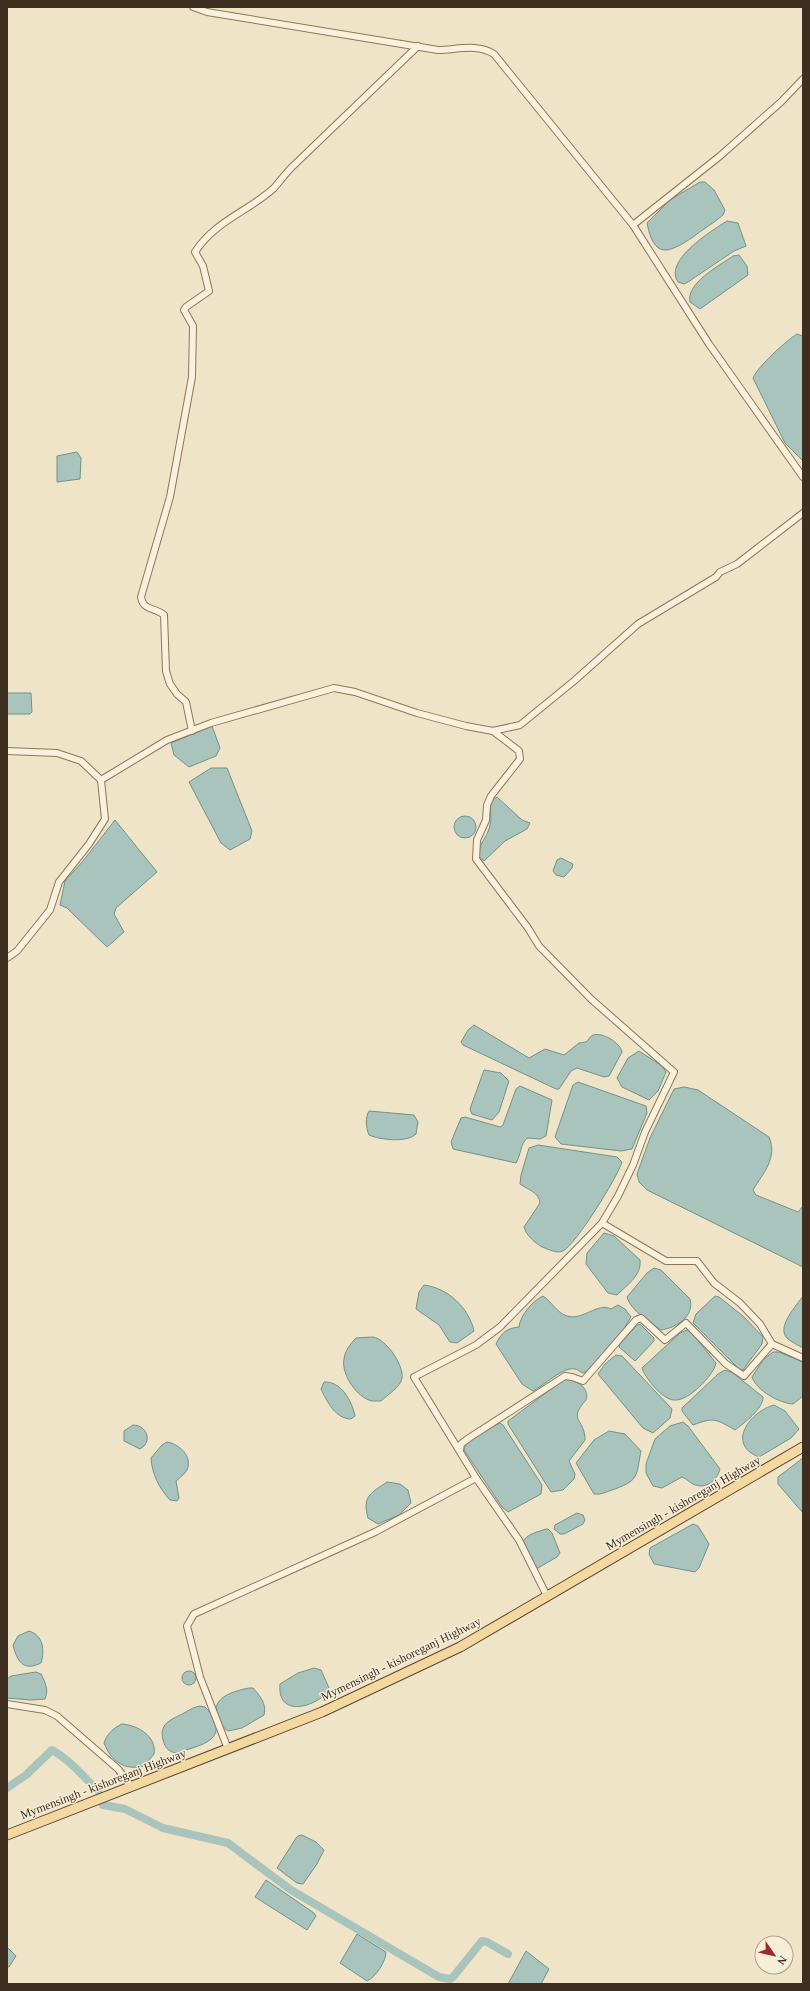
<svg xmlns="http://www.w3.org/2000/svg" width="810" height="1991" viewBox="0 0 810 1991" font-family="Georgia,serif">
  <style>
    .water { fill: #a9c4bc; stroke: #6f938a }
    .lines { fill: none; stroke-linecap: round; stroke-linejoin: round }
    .canal { stroke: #a9c4bc; stroke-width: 8 }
    .minor-casing { stroke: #8d765c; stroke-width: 8 }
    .primary-casing { stroke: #5b4430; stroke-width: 11 }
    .minor { stroke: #faf1dc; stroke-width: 6 }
    .primary { stroke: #f3d9a0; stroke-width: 9 }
    .labels { text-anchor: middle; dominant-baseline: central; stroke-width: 3; stroke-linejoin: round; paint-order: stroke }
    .street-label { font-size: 12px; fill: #3d2e20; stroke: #f7eed8 }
  </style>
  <rect width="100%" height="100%" fill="#f0e4c8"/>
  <!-- water -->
  <g class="water">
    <path d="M700 182H705L714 190 725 210 723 215C714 223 703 229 693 237 668 254 654 259 647 223L670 200Z"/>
    <path d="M727 221 738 223 746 246 734 251 688 282 684 284 678 282C663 261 711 231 727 221Z"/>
    <path d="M739 255 747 266 748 275 700 309 690 302C686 283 719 266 733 256Z"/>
    <path d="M797 334 803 336V461L785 443 753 378C758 366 786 341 797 334Z"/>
    <polygon points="77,452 81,458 80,479 57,482 57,456"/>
    <polygon points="7,693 31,693 32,712 30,714 7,714"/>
    <polygon points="212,726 220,748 216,756 189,767 174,755 171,743"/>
    <polygon points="211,768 227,768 252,831 250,839 230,850 221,843 189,782"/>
    <path d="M497 797 522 820 530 823 527 829 505 841 484 861 478 856C478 844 488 837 490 825 493 814 486 804 497 797Z"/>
    <circle cx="465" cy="827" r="11"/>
    <polygon points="115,820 157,872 116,908 114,914 124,932 107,947 67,908 60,905 65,881 83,861"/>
    <polygon points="561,858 573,864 572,868 564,877 556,875 553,871 557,860"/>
    <path d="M474 1025 529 1058 545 1049 564 1055 579 1043 586 1042C589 1040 589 1037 593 1035 602 1032 620 1042 622 1052L609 1076 604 1077 577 1068 571 1071 559 1089H556L463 1045 461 1042 468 1030Z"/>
    <polygon points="639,1051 662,1066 666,1072 658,1091 649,1100 622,1087 617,1078 628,1058"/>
    <polygon points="484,1070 501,1073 509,1081 499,1112 492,1120 472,1114 470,1109"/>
    <polygon points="578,1082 646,1106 647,1113 632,1149 621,1151 561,1144 555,1137 573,1085"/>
    <path d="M520 1086 552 1100 546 1136 540 1139 527 1138C520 1145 521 1155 516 1163L453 1149 451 1142 461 1118 465 1117 500 1127 503 1125 516 1089Z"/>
    <path d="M684 1087 698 1090 769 1137C778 1158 763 1173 753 1190L756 1195 798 1212 803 1206V1267L647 1190 639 1182 637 1174 650 1138 674 1089Z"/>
    <path d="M369 1111 414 1115 418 1122 416 1134C406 1143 381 1140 369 1135 366 1128 365 1118 369 1111Z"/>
    <path d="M538 1145 617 1157 622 1162C617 1178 576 1244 563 1251 557 1254 548 1249 542 1247 535 1243 526 1235 524 1227L540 1203C539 1192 528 1190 520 1184L521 1175 529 1148Z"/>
    <path d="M604 1233 614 1236 640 1260C642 1275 627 1285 617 1295L608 1293 586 1264 587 1253Z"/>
    <path d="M654 1268 661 1270 690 1299C695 1317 675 1328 661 1330 649 1321 631 1311 627 1297L647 1273Z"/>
    <path d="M424 1285C448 1288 469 1308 474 1331L457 1343 450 1342 439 1325 416 1309 419 1292Z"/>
    <path d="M543 1296C552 1302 557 1313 567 1316 583 1321 597 1302 611 1309L618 1305 625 1309 631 1317 622 1332 587 1371 583 1373C580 1372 577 1369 575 1369 564 1366 543 1386 533 1391L522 1384 496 1344C501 1333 507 1328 519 1327 520 1316 532 1301 543 1296Z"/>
    <polygon points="715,1296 719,1297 743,1316 763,1337 762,1344 743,1370 739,1369 693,1323 696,1314"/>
    <path d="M803 1296V1348C798 1345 791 1342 787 1338 776 1327 797 1305 803 1296Z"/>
    <polygon points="640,1324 654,1338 654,1341 635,1361 619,1347 620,1344 636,1326"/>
    <path d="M687 1330 692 1333 716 1363C714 1375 688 1402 674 1400 663 1400 645 1378 642 1368L680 1333Z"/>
    <path d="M373 1337C386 1339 404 1365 402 1378 401 1387 387 1395 381 1401 378 1401 375 1401 372 1401 357 1398 341 1374 344 1359 345 1351 350 1344 356 1338Z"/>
    <path d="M773 1352H779L803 1362V1396L793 1404C779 1403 757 1391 752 1377L763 1360Z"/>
    <polygon points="616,1355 622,1356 672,1409 670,1418 653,1433 643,1428 598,1374 605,1364"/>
    <path d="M725 1370 733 1373 763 1397C764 1408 743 1424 735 1430 716 1419 714 1417 693 1425L682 1411V1408L718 1374Z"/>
    <path d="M566 1378C576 1381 590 1387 586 1400 567 1421 585 1418 585 1440L569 1461 575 1474 574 1479 563 1490 551 1492 508 1424V1421Z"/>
    <path d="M324 1382C341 1381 352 1401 355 1416L351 1419C336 1419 327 1402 321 1389Z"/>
    <path d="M774 1405 785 1411 799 1429 791 1438 759 1457C725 1444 751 1411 774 1405Z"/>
    <path d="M683 1422 688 1426 720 1469C717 1481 705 1490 693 1484 689 1482 687 1479 682 1477L662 1488 653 1486 646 1473V1464L655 1439 670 1426Z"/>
    <path d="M500 1423 503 1425 542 1485 541 1494 508 1512 502 1507 464 1450C466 1436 488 1429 500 1423Z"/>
    <path d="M133 1425C147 1425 153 1442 140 1449L124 1441V1431Z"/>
    <path d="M609 1431 625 1434 641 1451C636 1475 640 1480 615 1489 608 1491 602 1495 594 1494L576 1463 594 1440Z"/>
    <path d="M167 1442C179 1444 193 1456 187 1470 185 1474 180 1477 176 1481L179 1498 177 1501 170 1500C159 1488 152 1474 151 1458L162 1445Z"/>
    <polygon points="803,1458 803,1513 778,1484 778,1477"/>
    <path d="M387 1482 400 1484 408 1490 411 1503 399 1515 378 1524 368 1518C362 1496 371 1493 387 1482Z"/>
    <polygon points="577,1513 583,1515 585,1520 583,1524 564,1534 560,1534 554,1529 555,1525"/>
    <polygon points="693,1524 698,1526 709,1544 699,1568 695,1572 654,1564 649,1554 650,1548"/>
    <path d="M546 1529H548L552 1533 560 1553 557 1557 538 1568 533 1566 523 1542C526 1534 538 1532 546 1529Z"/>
    <path d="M29 1631C43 1635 45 1650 41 1663 23 1672 17 1661 13 1645L18 1636Z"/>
    <path d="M314 1668 321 1670 330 1690C316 1707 277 1719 280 1684L298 1673Z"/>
    <circle cx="189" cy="1678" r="7"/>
    <path d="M36 1672 41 1674C45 1682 49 1690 45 1699L30 1700 7 1698V1679L11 1676Z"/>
    <path d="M249 1688H253C260 1696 267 1704 264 1715L242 1728 228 1731C223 1728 219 1722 217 1716 211 1697 234 1691 249 1688Z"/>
    <path d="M200 1706 205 1707C210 1711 213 1717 215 1723 223 1743 190 1748 176 1753 170 1752 166 1749 164 1743 157 1723 171 1720 186 1712 191 1709 194 1707 200 1706Z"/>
    <path d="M122 1724C137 1725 157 1736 154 1754L144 1766C124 1771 111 1761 104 1743 107 1734 113 1728 122 1724Z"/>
    <polygon points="302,1835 316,1842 324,1850 317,1864 303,1884 297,1883 277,1868 296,1838 298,1836"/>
    <polygon points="266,1880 314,1913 316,1916 307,1930 255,1897"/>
    <path d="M357 1934 386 1952C386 1961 376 1977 367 1981L340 1963Z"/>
    <polygon points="7,1947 16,1956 9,1967 7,1967"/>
    <polygon points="526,1951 549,1969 541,1984 508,1984"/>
  </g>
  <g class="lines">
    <!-- canal -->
    <g class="canal">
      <path d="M7 1788 26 1775 52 1750C70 1760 84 1777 98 1791"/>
      <polyline points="103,1805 125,1809 163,1828 228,1843 291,1890 439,1977 450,1979 453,1977 482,1941 487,1942 508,1954"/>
    </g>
    <!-- minor casing -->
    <g class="minor-casing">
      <g id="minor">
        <path d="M193 7 207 12 438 50C456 50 477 43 494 54L633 225 709 344 803 477"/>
        <polyline points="633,225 720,156 781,102 803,79"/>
        <path d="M192 731 186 702 177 694 170 684 166 671 164 615C155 607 143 611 141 597L170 497 192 377 193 326 184 310 186 307 209 291 203 266 195 252C215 221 249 211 274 188 280 181 286 173 292 167L418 46"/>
        <polyline points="493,731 519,751 520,759 491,796 487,805 486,820 477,840 476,859 528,928 539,946 591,999 674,1072 645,1132 633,1165 618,1196 602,1223"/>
        <polyline points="7,751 57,753 81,761 101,780"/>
        <polyline points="7,958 17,951 50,910 59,882 89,844 105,819 101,780 167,740 211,723 334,688 355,692 417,713 466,726 493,731 520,725 574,681 638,624 716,577 720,572 737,564 803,513"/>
        <polyline points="460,1450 461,1444 469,1438 565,1376 572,1377 583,1381 636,1320 641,1318 665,1340 686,1323 726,1364 744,1376 772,1344 803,1358"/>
        <polyline points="476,1478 414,1377 476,1345 500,1327 602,1223 666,1261 697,1261 714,1283 740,1303 760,1324 772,1344"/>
        <polyline points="7,1704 45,1710 57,1716 118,1769 131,1786"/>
        <polyline points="228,1749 200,1677 187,1626 194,1614 375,1532 476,1478 519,1540 547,1596"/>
      </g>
    </g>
    <!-- primary casing -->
    <g class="primary-casing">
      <polyline id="primary" points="7,1835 322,1712 460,1647 803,1447"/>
    </g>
    <!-- minor -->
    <use href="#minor" class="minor"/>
    <!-- primary -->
    <use href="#primary" class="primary"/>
  </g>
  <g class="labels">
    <!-- street labels -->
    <g class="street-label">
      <text transform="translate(683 1503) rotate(-30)">Mymensingh - kishoreganj Highway</text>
      <text transform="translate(401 1659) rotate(-26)">Mymensingh - kishoreganj Highway</text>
      <text transform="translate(103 1784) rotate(-21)">Mymensingh - kishoreganj Highway</text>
    </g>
  </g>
  <!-- border -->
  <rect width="810" height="1991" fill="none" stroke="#3d2e20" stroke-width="16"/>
  <!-- north arrow -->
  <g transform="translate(774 1955) rotate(124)"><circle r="19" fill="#f7eed8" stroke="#ada18e"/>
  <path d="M0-3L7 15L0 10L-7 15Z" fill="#9e2a2b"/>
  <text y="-6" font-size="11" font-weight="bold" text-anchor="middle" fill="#3d2e20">N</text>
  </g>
</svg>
